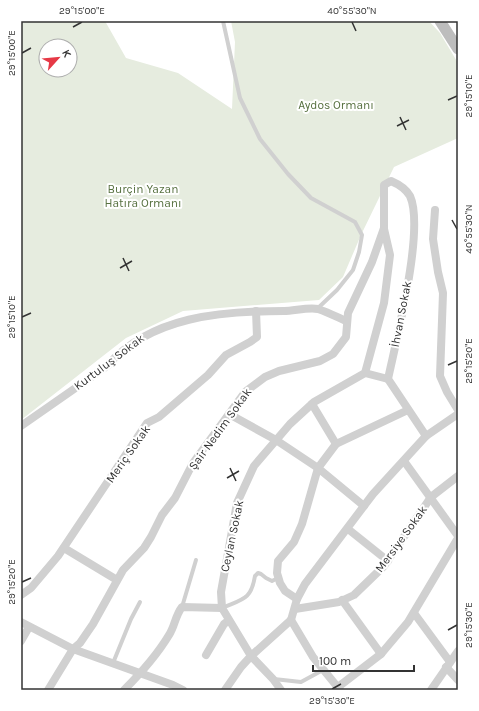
<svg xmlns="http://www.w3.org/2000/svg" width="479" height="711" viewBox="0 0 479 711" font-family="Karla,sans-serif">
  <style>
    .green { fill: #e6ecdf; fill-rule: evenodd }
    .lines { fill: none; stroke-linecap: round; stroke-linejoin: round }
    .lane { stroke: #d0d0d0; stroke-width: 4 }
    .street { stroke: #d0d0d0; stroke-width: 8 }
    .secondary { stroke: #bdbdbd; stroke-width: 11 }
    .ticks { fill: none; stroke: #333; stroke-width: 1.5 }
    .labels { text-anchor: middle; dominant-baseline: central; stroke-width: 4; stroke-linejoin: round; paint-order: stroke }
    .park-label { font-size: 12px; fill: #56703f; stroke: #fff }
    .street-label { font-size: 12px; fill: #333; stroke: #fff }
    .neatline { fill: none; stroke: #333; stroke-width: 1.5 }
    .ticks-label { font-size: 10px; text-anchor: middle; fill: #333 }
  </style>
  <rect width="100%" height="100%" fill="#fff"/>
  <!-- green -->
  <path class="green" d="M36 21H105L126 58 178 73 232 109 235 42 231 21H429L440 33 458 63V138L394 167 361 235 343 277 319 300 183 311 126 338 21 420V23ZM46 46H70V70H46Z"/>
  <g class="lines">
    <!-- lane -->
    <g class="lane">
      <polyline points="223,21 240,98 260,139 288,174 311,198 355,222 362,235 359,252 353,270 337,290 318,308"/>
      <polyline points="182,607 196,560"/>
      <path d="M222 608C243 599 251 600 255 576L258 573 261 574 266 578 272 581 278 578"/>
      <polyline points="113,663 131,619 140,602"/>
      <polyline points="274,679 301,682 323,670"/>
    </g>
    <!-- street -->
    <g class="street">
      <polyline points="435,210 433,239 438,272 443,293 440,376 447,392 458,410"/>
      <polyline points="365,373 388,379"/>
      <polyline points="312,404 336,444"/>
      <polyline points="229,414 276,440 318,468 364,506"/>
      <path d="M21 426 107 366C151 316 222 311 284 311 294 311 308 307 318 309 327 312 337 317 346 321"/>
      <polyline points="404,461 458,536"/>
      <polyline points="348,529 388,561"/>
      <polyline points="64,548 117,580"/>
      <polyline points="21,595 31,588 58,556 147,423 159,417 208,375 226,355 250,342 257,337 256,311"/>
      <polyline points="297,599 285,591 280,583 277,573 278,561 294,542 302,524 318,468 336,444 408,410"/>
      <polyline points="342,600 381,654"/>
      <polyline points="295,609 339,602 354,595 384,566 431,497 458,476"/>
      <polyline points="414,613 450,662"/>
      <polyline points="291,620 313,657 340,690"/>
      <polyline points="21,622 73,649 173,685 183,690"/>
      <polyline points="21,641 29,627"/>
      <polyline points="206,655 224,624 228,621"/>
      <polyline points="446,667 458,680"/>
      <polyline points="338,687 381,654 408,622 458,538"/>
      <path d="M48 690 73 649 80 643 93 624 123 570 144 548 151 537 162 515 175 498 193 463 245 392 265 377 279 371 320 361 333 354 346 337 348 313 372 262 384 228V185L391 181C398 184 406 189 410 196 425 229 396 341 388 379L426 436"/>
      <path d="M124 690C141 673 157 655 169 635 175 626 175 616 182 607L222 608"/>
      <polyline points="225,690 241,667 251,656 291,620 297,599 305,584 373,494 426,436 458,414"/>
      <polyline points="281,690 273,679 251,656 222,608 221,592 237,503 254,466 290,424 314,402 365,373 384,303 390,255 384,229"/>
      <polyline points="431,690 458,651"/>
    </g>
    <!-- secondary -->
    <polyline class="secondary" points="440,21 458,49"/>
  </g>
  <!-- ticks -->
  <path class="ticks" d="M352 22 356 31M73 27 82 22M22 53 31 48M448 100 457 96M400 117 406 130M397 126 409 120M452 220 457 229M123 258 129 271M120 268 132 261M22 317 31 313M448 365 457 361M230 468 236 481M227 478 239 471M22 582 31 578M448 630 457 625M332 689 341 684"/>
  <g class="labels">
    <!-- park labels -->
    <g class="park-label">
      <text x="336" y="105">Aydos Ormanı</text>
      <text x="143" y="189">Burçin Yazan<tspan x="143" dy="14">Hatıra Ormanı</tspan></text>
    </g>
    <!-- street labels -->
    <g class="street-label">
      <text transform="translate(401 314) rotate(-79)">İhvan Sokak</text>
      <text transform="translate(109 362) rotate(-37)">Kurtuluş Sokak</text>
      <text transform="translate(220 429) rotate(-54)">Şair Nedim Sokak</text>
      <text transform="translate(128 454) rotate(-55)">Meriç Sokak</text>
      <text transform="translate(232 536) rotate(-78)">Ceylan Sokak</text>
      <text transform="translate(401 539) rotate(-54)">Mersiye Sokak</text>
    </g>
  </g>
  <!-- border -->
  <rect width="479" height="711" fill="none" stroke="#ffffff" stroke-width="44"/>
  <!-- north arrow -->
  <g transform="translate(58 58) rotate(63)"><circle r="19" fill="#ffffff" stroke="#adadad"/>
  <path d="M0-3L7 15L0 10L-7 15Z" fill="#e63946"/>
  <text y="-6" font-size="11" font-weight="bold" text-anchor="middle" fill="#333333">K</text>
  </g>
  <!-- scale -->
  <path d="M313 665v6h101v-6" fill="none" stroke="#333333" stroke-width="2"/>
  <text x="319" y="665" font-size="12" fill="#333333" stroke="#ffffff" stroke-width="3" paint-order="stroke">100 m</text>
  <rect x="22" y="22" width="435" height="667" class="neatline"/>
  <g class="ticks-label">
    <text x="82" y="14">29°15'00"E</text>
    <text x="352" y="14">40°55'30"N</text>
    <text transform="translate(11 53) rotate(-90)" y="4">29°15'00"E</text>
    <text transform="translate(468 96) rotate(-90)" y="4">29°15'10"E</text>
    <text transform="translate(468 229) rotate(-90)" y="4">40°55'30"N</text>
    <text transform="translate(11 317) rotate(-90)" y="4">29°15'10"E</text>
    <text transform="translate(468 361) rotate(-90)" y="4">29°15'20"E</text>
    <text transform="translate(11 582) rotate(-90)" y="4">29°15'20"E</text>
    <text transform="translate(468 625) rotate(-90)" y="4">29°15'30"E</text>
    <text x="332" y="704">29°15'30"E</text>
  </g>
</svg>
